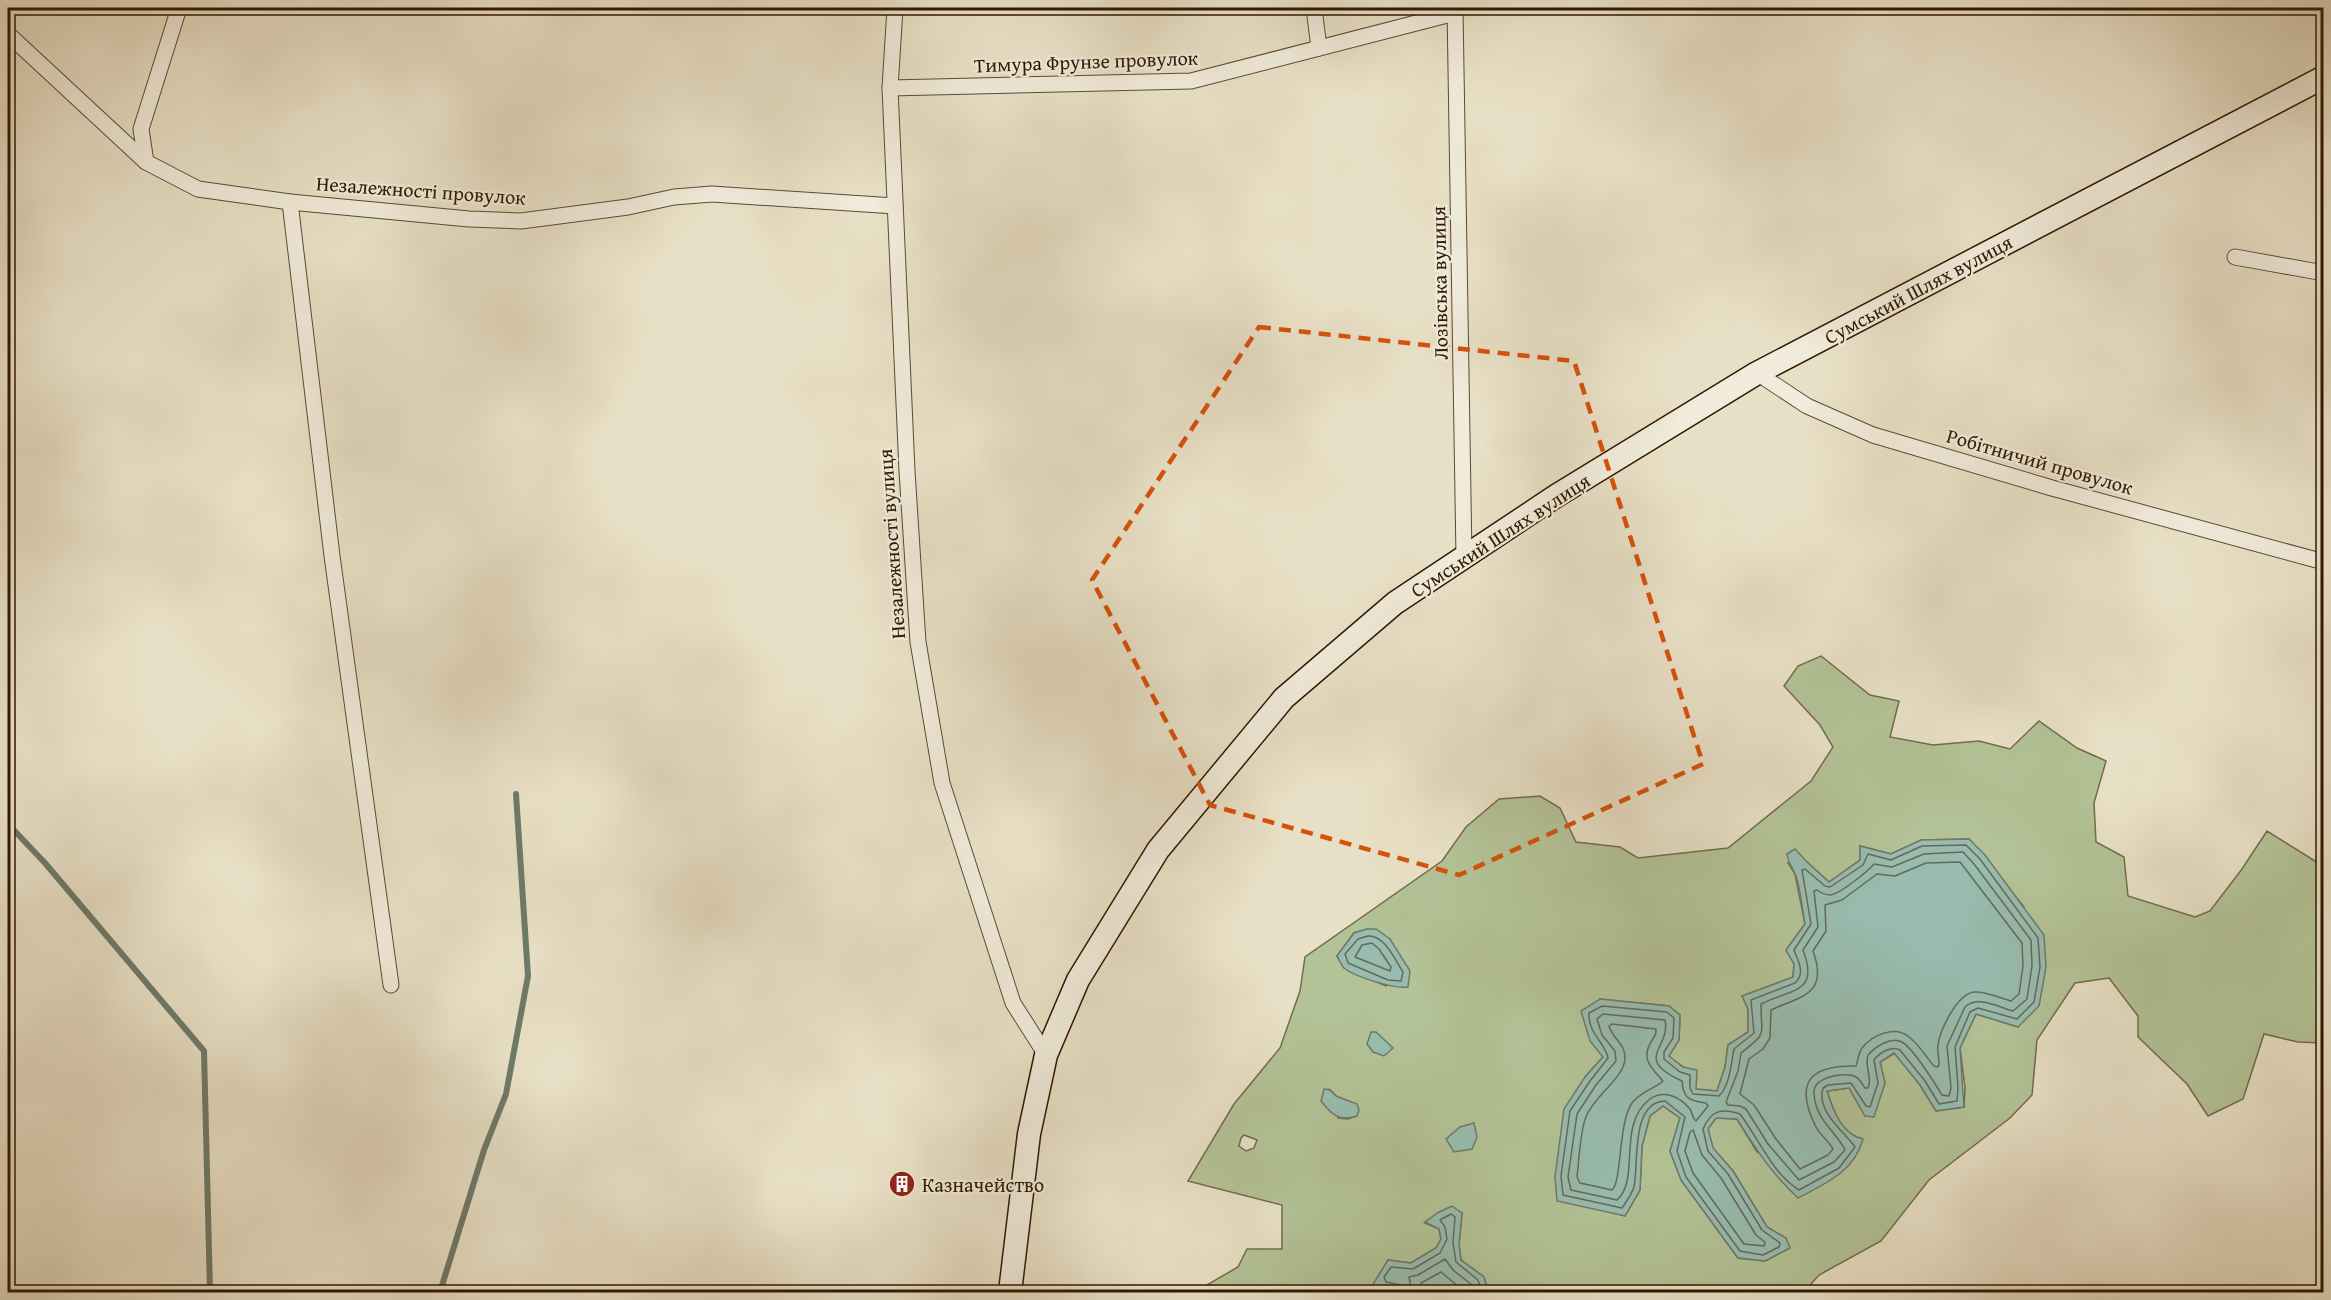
<svg xmlns="http://www.w3.org/2000/svg" width="2331" height="1300" viewBox="0 0 2331 1300" font-family="'Gentium Book Plus',serif">
  <style>
    .green { fill: #b3c397; stroke: #726c4c; stroke-width: 1.5; fill-rule: evenodd }
    .water { fill: #98bdb0; stroke: #6e7a6a; stroke-width: 1.5 }
    .lines { fill: none; stroke-linecap: round; stroke-linejoin: round }
    .shore { stroke: #646a59; stroke-width: 1.5 }
    .stream { stroke: #6e7a6a; stroke-width: 6 }
    .minor-casing { stroke: #5e4833; stroke-width: 17 }
    .secondary-casing { stroke: #301602; stroke-width: 25 }
    .minor { stroke: #f0ebda; stroke-width: 15 }
    .secondary { stroke: #f0ebda; stroke-width: 22 }
    .marked { fill: none; stroke: #d6520b; stroke-width: 4.5; stroke-dasharray: 12 8; stroke-linejoin: round }
    .labels { text-anchor: middle; dominant-baseline: central; stroke-width: 4.5; stroke-linejoin: round; paint-order: stroke }
    .street-label { font-size: 20px; fill: #301602; stroke: #f0ebda }
    .poi-label { font-size: 20px; fill: #301602; stroke: #f0ebda; text-anchor: start }
  </style>
  <rect width="100%" height="100%" fill="#e8e0c6"/>
  <filter id="stains"><feTurbulence type="fractalNoise" baseFrequency=".00333" numOctaves="4"/><feColorMatrix values="0 0 0 0 .2 0 0 0 0 .09 0 0 0 0 .02 0 0 0 .5 -.17"/></filter>
  <radialGradient id="worn" r=".72"><stop offset=".6" stop-color="#630" stop-opacity="0"/><stop offset="1" stop-color="#630" stop-opacity=".3"/></radialGradient>
  <!-- green -->
  <path class="green" d="M1821 656 1870 695 1899 701 1890 737 1933 745 1979 741 2010 749 2039 721 2077 748 2106 761 2094 803 2096 842 2124 857 2128 896 2195 917 2210 911 2242 869 2267 831 2323 866V1043L2298 1042 2264 1034 2243 1099 2208 1116 2187 1084 2138 1037V1016L2109 978 2075 983 2037 1040 2032 1095 2010 1118 1929 1180 1881 1241 1819 1275 1804 1292H1488L1484 1277 1461 1260 1459 1244 1462 1213 1425 1223 1439 1229 1441 1239 1436 1248 1411 1263 1388 1260 1373 1286 1407 1292H1198L1205 1286 1238 1267 1247 1249H1282V1205L1188 1181 1234 1104 1280 1048 1300 991 1305 957 1442 861 1466 827 1499 799 1540 796 1560 808 1576 842 1620 847 1638 858 1728 848 1811 781 1833 747 1820 725 1784 686 1798 666ZM1969 839 2024 907 2018 1027 1976 1014 1960 1048 1965 1088 1964 1107 1936 1111 1920 1085 1895 1053 1880 1062 1885 1083 1865 1116 1849 1088 1827 1091C1833 1110 1841 1135 1863 1139L1757 1152 1737 1119 1716 1118 1708 1129 1713 1148 1733 1171 1767 1227 1785 1238 1790 1248 1765 1261 1738 1258 1681 1180 1670 1151 1680 1118 1663 1106 1650 1116 1642 1146 1640 1190 1625 1216 1597 1209 1585 1077 1603 1057 1600 999 1669 1006 1680 1015 1679 1040 1668 1056 1683 1067 1695 1089 1717 1091 1725 1067 1728 1045 1748 1032V1009L1742 996 1793 978 1794 964 1786 950 1805 924 1795 874 1788 863 1807 862 1829 882 1860 860V846L1891 854 1921 840ZM1367 929 1390 939 1396 950 1386 986 1344 968 1337 956 1354 933ZM1330 1090 1357 1116 1348 1119 1338 1118ZM1244 1135 1257 1140 1254 1148 1246 1151 1239 1146 1241 1138Z"/>
  <!-- water -->
  <g class="water">
    <path d="M1969 839 1985 855 2044 935 2046 967 2039 1006 2018 1027 1976 1014 1960 1048 1964 1107 1936 1111 1920 1085 1894 1053 1880 1062 1885 1083 1874 1117 1865 1116 1849 1088 1827 1091C1833 1110 1842 1135 1863 1139 1854 1172 1826 1183 1798 1198 1772 1174 1755 1148 1737 1119L1716 1118 1708 1129 1713 1148 1733 1171 1767 1227 1786 1238 1790 1248 1765 1261 1738 1258 1681 1180 1670 1151 1680 1118 1663 1106 1650 1116 1642 1146 1640 1190 1625 1216 1557 1201 1555 1177 1564 1109 1585 1077 1603 1057 1590 1041 1581 1011 1600 999 1669 1006 1680 1015 1679 1040 1669 1056 1683 1067 1697 1070 1696 1089 1717 1091 1725 1067 1728 1045 1748 1032V1009L1742 996 1793 977 1794 964 1786 950 1805 924C1802 908 1801 891 1796 876 1793 868 1788 863 1787 854L1795 849 1807 862 1829 882 1860 860V846L1891 854 1921 840Z"/>
    <path d="M1367 929H1376L1390 939 1410 971 1408 987C1394 989 1355 977 1344 968 1341 965 1339 959 1337 956L1354 933Z"/>
    <polygon points="1371,1032 1376,1032 1393,1048 1384,1056 1373,1052 1367,1044"/>
    <path d="M1324 1089 1330 1090 1336 1096 1357 1104 1359 1110 1357 1116C1339 1122 1331 1114 1321 1101Z"/>
    <polygon points="1474,1123 1477,1137 1472,1149 1454,1152 1446,1139 1460,1127"/>
    <polygon points="1452,1206 1462,1213 1459,1244 1461,1260 1484,1277 1488,1292 1407,1292 1372,1286 1388,1260 1411,1263 1436,1248 1441,1239 1439,1229 1425,1222 1439,1212"/>
  </g>
  <g class="lines">
    <!-- shore -->
    <g class="shore">
      <path d="M1966 845 1980 859 2038 938 2040 967 2034 1002 2017 1019 1978 1008 1970 1012 1955 1047 1958 1088 1957 1101 1939 1104 1925 1081 1900 1050C1892 1045 1879 1053 1874 1060L1878 1083 1870 1107 1866 1106 1851 1083 1828 1085 1823 1088C1816 1112 1845 1132 1855 1147L1839 1168 1799 1190C1772 1173 1759 1139 1740 1114 1722 1108 1711 1110 1703 1129L1708 1151 1728 1174 1762 1230 1780 1243 1779 1247 1763 1255 1740 1251 1686 1177 1677 1151 1685 1117 1665 1101C1630 1102 1639 1165 1634 1187 1632 1194 1626 1202 1622 1208L1563 1195 1561 1176 1570 1111 1590 1081 1608 1058C1605 1042 1588 1034 1589 1013L1602 1006 1667 1012 1674 1018 1673 1038 1664 1052V1059L1680 1072 1690 1075V1088L1693 1094 1719 1096C1730 1085 1731 1064 1734 1049L1754 1033 1751 1000 1795 983C1806 973 1798 961 1794 950L1811 924 1802 870 1805 869 1825 886 1830 887 1863 865 1868 854 1891 860 1922 846Z"/>
      <path d="M1963 852 1974 864 2031 940 2032 966 2027 999 2013 1011C1998 1007 1978 995 1965 1007L1947 1046 1951 1088 1949 1096 1942 1095C1934 1082 1914 1049 1902 1042 1891 1036 1875 1047 1868 1055 1864 1067 1873 1078 1868 1088H1865C1862 1084 1860 1079 1856 1077 1845 1071 1813 1077 1814 1093 1815 1120 1836 1131 1845 1150L1834 1162 1799 1180 1768 1144 1746 1109 1740 1106 1728 1105 1726 1102 1738 1071 1741 1053C1768 1032 1761 1037 1761 1004 1790 989 1820 994 1803 950L1818 927 1814 891 1817 890C1821 893 1825 895 1831 895 1841 893 1867 872 1874 864L1892 867 1924 854Z"/>
      <path d="M1960 862 2022 943 2023 966 2019 994 2011 1001C2000 998 1986 991 1974 992 1957 994 1940 1030 1938 1045 1937 1051 1939 1058 1939 1064L1938 1067 1934 1066C1926 1057 1919 1044 1909 1037 1895 1025 1872 1035 1862 1048 1858 1054 1858 1061 1856 1066 1809 1065 1794 1083 1816 1127 1820 1135 1829 1141 1833 1149L1828 1155 1800 1169 1776 1139 1754 1105 1740 1094 1749 1059 1763 1049 1770 1038 1771 1010C1801 996 1829 995 1813 951L1826 931 1825 905 1842 900 1877 874 1895 876 1926 863Z"/>
      <path d="M1368 936C1385 935 1395 960 1403 972L1401 981 1388 980 1348 963 1345 954 1358 939Z"/>
      <polygon points="1372,943 1379,949 1391,967 1390,971 1355,957 1362,945"/>
      <path d="M1603 1014 1665 1020C1671 1049 1632 1058 1682 1081 1683 1098 1689 1101 1706 1103L1708 1106 1696 1121C1692 1118 1693 1114 1690 1109 1680 1097 1664 1089 1650 1099 1616 1125 1641 1179 1617 1200L1571 1190 1568 1177 1577 1114 1596 1085 1616 1061 1615 1051 1602 1035 1597 1019Z"/>
      <path d="M1612 1024 1656 1029C1657 1035 1654 1036 1651 1042 1640 1060 1653 1069 1663 1081 1654 1089 1640 1092 1632 1103 1618 1123 1622 1182 1612 1190L1580 1183 1577 1177C1579 1161 1580 1131 1586 1117 1593 1097 1624 1078 1625 1059 1626 1044 1612 1038 1609 1026Z"/>
      <polygon points="1693,1130 1702,1155 1721,1178 1756,1235 1765,1242 1764,1246 1744,1244 1693,1173 1685,1151 1690,1132"/>
      <polyline points="1404,1292 1401,1285 1386,1282 1384,1277 1391,1267 1413,1269 1440,1253 1447,1239 1445,1227 1440,1220 1451,1214 1455,1217 1453,1243 1456,1262 1478,1280 1482,1292"/>
      <polyline points="1412,1292 1409,1277 1418,1275 1445,1259 1453,1270 1472,1285 1474,1292"/>
      <polyline points="1421,1292 1421,1283 1441,1272 1465,1292"/>
    </g>
    <!-- stream -->
    <g class="stream">
      <polyline points="8,824 45,863 204,1051 210,1292"/>
      <polyline points="440,1292 484,1150 506,1094 528,976 516,794"/>
    </g>
    <!-- minor casing -->
    <g class="minor-casing">
      <g id="minor">
        <polyline points="179,8 141,129 146,162 198,189 290,202 469,219 521,221 628,207 674,197 712,194 895,206"/>
        <polyline points="895,8 890,88 907,471 918,642 942,783 1013,1003 1046,1055"/>
        <polyline points="1314,8 1319,48"/>
        <polyline points="1455,8 1464,557"/>
        <polyline points="8,34 146,162"/>
        <polyline points="890,88 1191,81 1455,13"/>
        <polyline points="290,202 332,556 391,985"/>
        <polyline points="2235,257 2324,273"/>
        <polyline points="1757,373 1807,406 1873,435 2052,488 2324,562"/>
      </g>
    </g>
    <!-- secondary casing -->
    <g class="secondary-casing">
      <polyline id="secondary" points="1010,1292 1029,1134 1046,1055 1078,980 1158,850 1284,698 1395,603 1556,496 1757,373 2324,77"/>
    </g>
    <!-- minor -->
    <use href="#minor" class="minor"/>
    <!-- secondary -->
    <use href="#secondary" class="secondary"/>
  </g>
  <!-- marked area -->
  <path class="marked" d="M1259 327 1574 361 1703 764 1459 875 1210 805 1092 580Z"/>
  <!-- icons -->
  <defs>
    <g id="building-disc" transform="scale(1.35)"><circle r="9.5" fill="#8f2418" stroke="#f0ebda"/><path d="M-4-6H4V6H1V3H-1V6H-4ZM-2.5-4.3h1.7v1.8h-1.7ZM.8-4.3h1.7v1.8H.8ZM-2.5-1h1.7V.8h-1.7ZM.8-1h1.7V.8H.8Z" fill="#fff"/></g>
  </defs>
  <g fill-rule="evenodd">
    <use href="#building-disc" x="902" y="1184"/>
  </g>
  <g class="labels">
    <!-- street labels -->
    <g class="street-label">
      <text transform="translate(1086 61) rotate(-2)">Тимура Фрунзе провулок</text>
      <text transform="translate(421 190) rotate(4)">Незалежності провулок</text>
      <text transform="translate(1439 283) rotate(-91)">Лозівська вулиця</text>
      <text transform="translate(1918 289) rotate(-28)">Сумський Шлях вулиця</text>
      <text transform="translate(2040 461) rotate(16)">Робітничий провулок</text>
      <text transform="translate(1500 535) rotate(-33)">Сумський Шлях вулиця</text>
      <text transform="translate(891 544) rotate(-94)">Незалежності вулиця</text>
    </g>
    <!-- poi labels -->
    <g class="poi-label">
      <text x="922" y="1184">Казначейство</text>
    </g>
  </g>
  <!-- margin -->
  <rect width="2331" height="1300" fill="none" stroke="#e8e0c6" stroke-width="30"/>
  <rect x="9" y="9" width="2313" height="1282" fill="none" stroke="#301602" stroke-width="3"/>
  <rect x="15" y="15" width="2301" height="1270" fill="none" stroke="#301602" stroke-width="1.5"/>
  <rect width="100%" height="100%" filter="url(#stains)"/>
  <rect width="100%" height="100%" fill="url(#worn)"/>
</svg>
